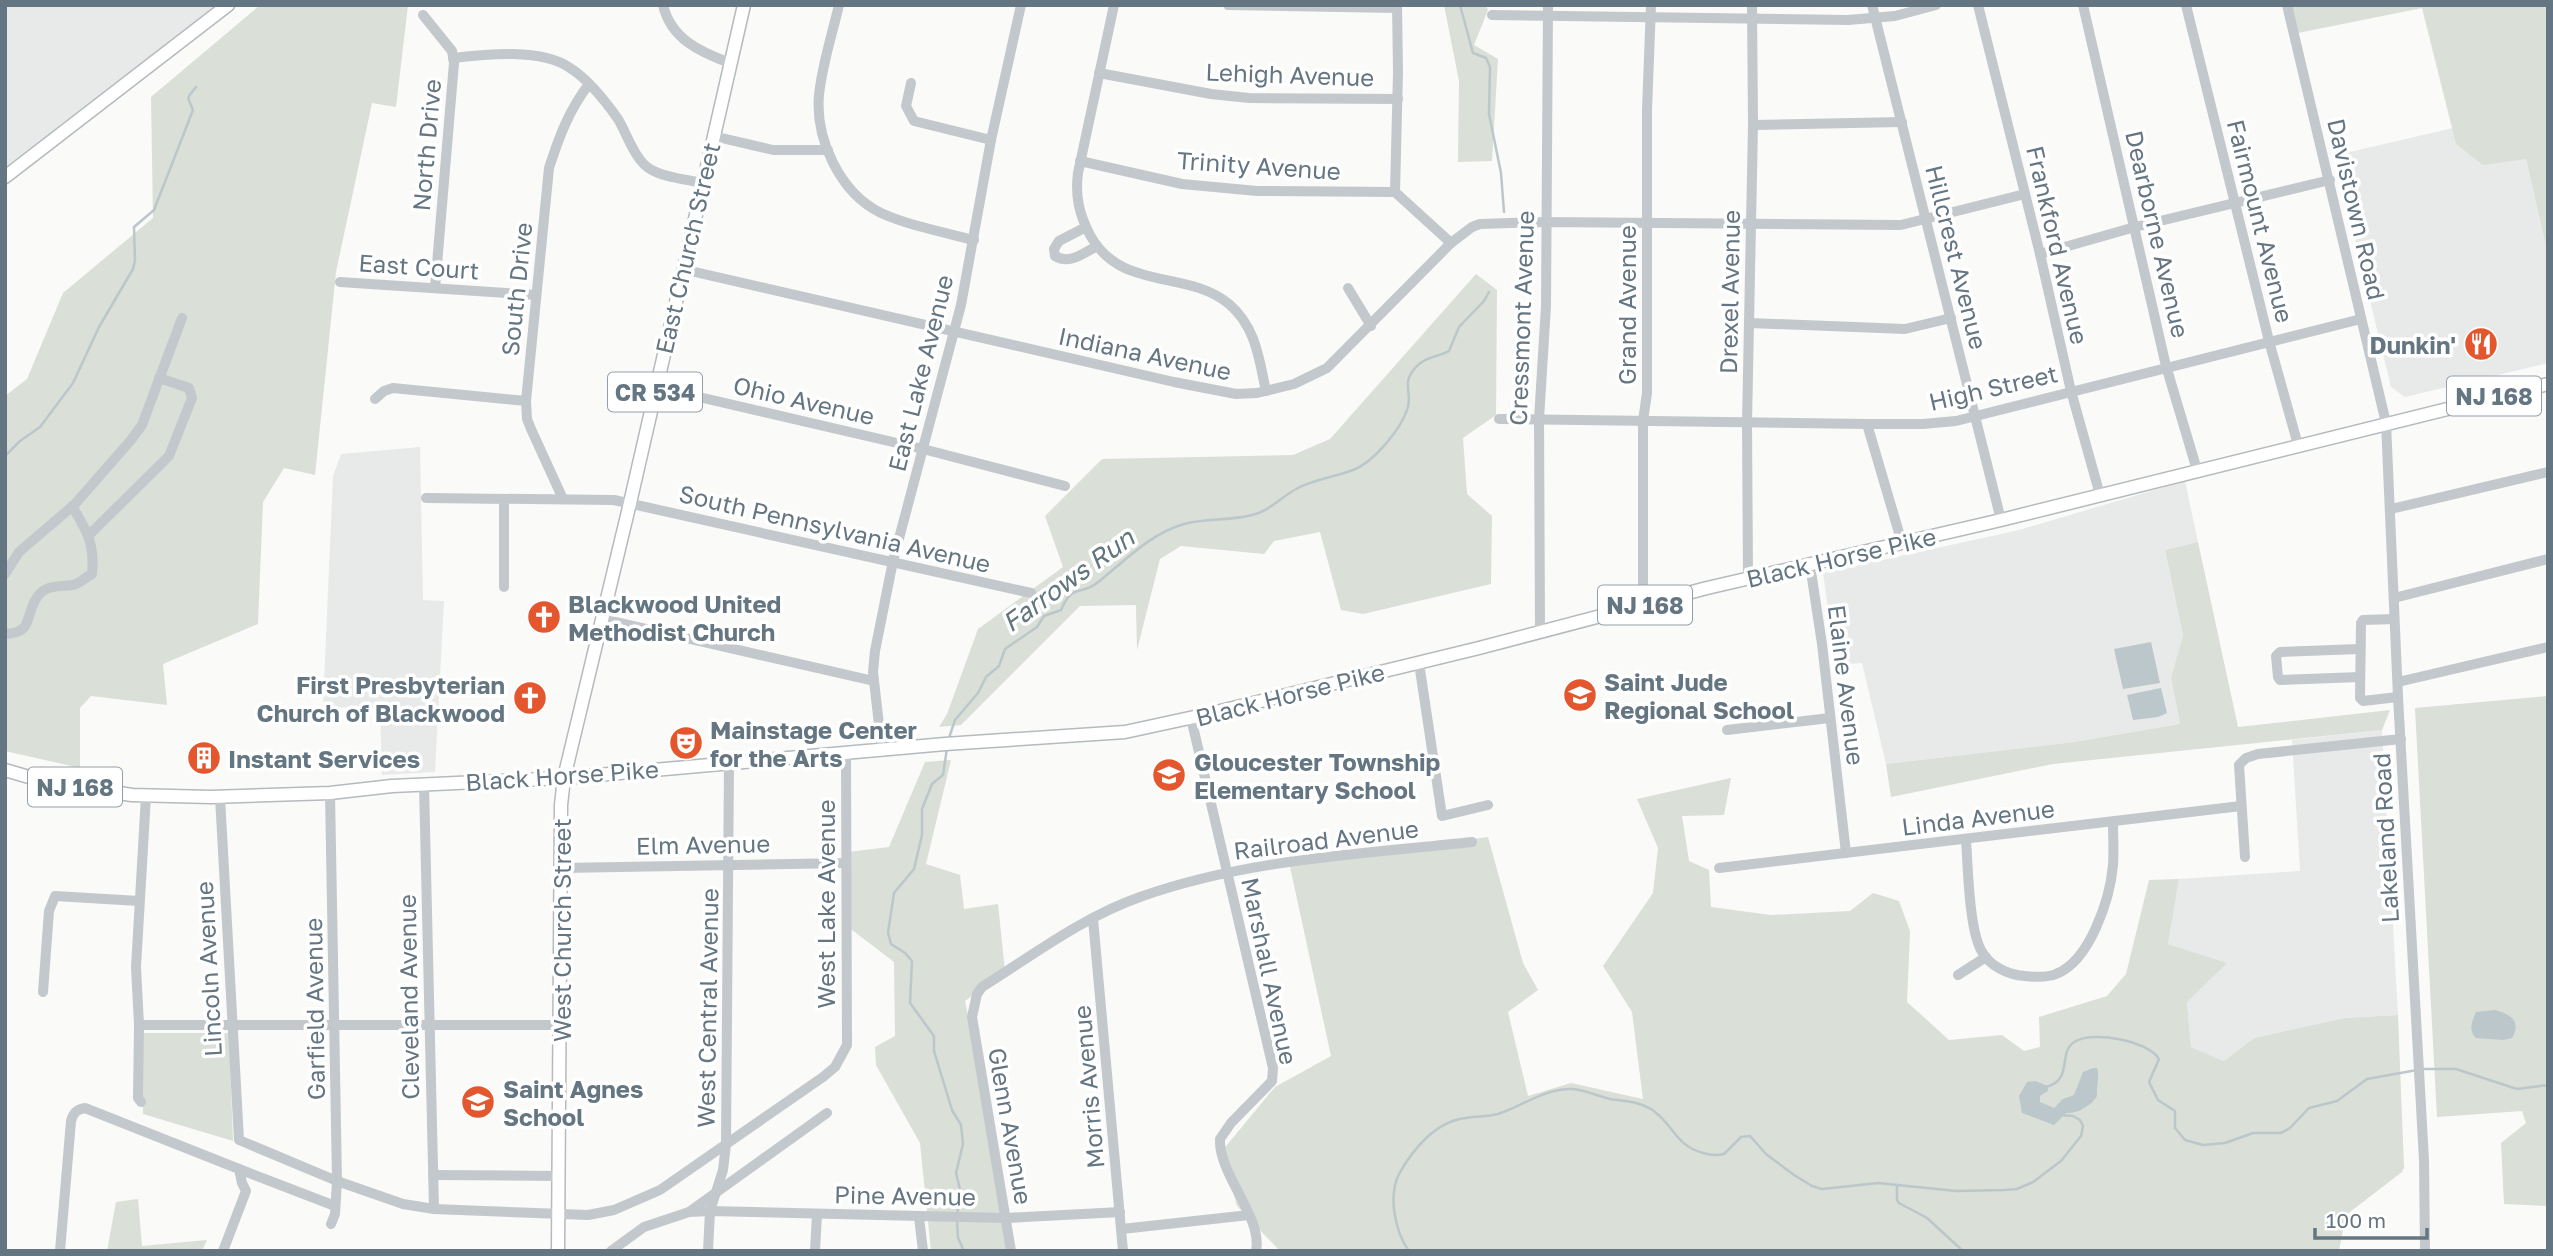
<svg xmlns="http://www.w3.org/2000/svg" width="2553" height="1256" viewBox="0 0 2553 1256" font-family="'Golos Text',sans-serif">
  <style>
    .built { fill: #e8e9e9 }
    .green { fill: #dadfd7 }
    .water { fill: #bbc7cb }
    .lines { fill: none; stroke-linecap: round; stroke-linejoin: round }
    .stream { stroke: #bbc7cb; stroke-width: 2.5 }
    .major-casing { stroke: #b5babe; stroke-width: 15 }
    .minor { stroke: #c3c8cc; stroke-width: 10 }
    .major { stroke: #fff; stroke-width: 12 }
    .labels { text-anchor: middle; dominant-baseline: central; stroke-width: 7; stroke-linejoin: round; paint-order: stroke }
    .shield { fill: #fff; stroke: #939fa8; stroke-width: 2 }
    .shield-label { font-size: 23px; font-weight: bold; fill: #657683 }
    .street-label { font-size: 24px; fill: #657683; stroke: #fff }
    .poi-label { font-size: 24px; font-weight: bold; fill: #657683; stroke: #fff; text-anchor: start }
    .water-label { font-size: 26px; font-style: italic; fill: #60757c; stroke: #fff }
  </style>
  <rect width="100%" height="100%" fill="#fafaf8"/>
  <!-- built -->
  <g class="built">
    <polygon points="5,5 217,5 5,167"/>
    <polygon points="2453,128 2456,144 2526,159 2548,255 2548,363 2405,397 2391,387 2343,190 2337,155"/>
    <polygon points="420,447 423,600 444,601 435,772 382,775 380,708 323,707 333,476 341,454"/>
    <polygon points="2185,481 2198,542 2165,550 2183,635 2171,678 2180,724 2074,742 1886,764 1862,663 1836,665 1823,573 2019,530"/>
    <polygon points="2382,730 2398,1015 2344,1018 2254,1038 2224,1061 2191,1047 2187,1002 2226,963 2168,944 2179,879 2300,871 2292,740"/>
  </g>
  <!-- green -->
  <g class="green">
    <polygon points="260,5 408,5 396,107 372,103 336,272 315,475 284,468 263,502 258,624 163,664 167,705 91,696 80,708 80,768 5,751 5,396 27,379 63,293 153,218 151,97"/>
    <polygon points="1444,5 1485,5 1488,10 1474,45 1498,59 1492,161 1458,162 1459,81"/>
    <polygon points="2290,5 2548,5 2548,255 2526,159 2483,165 2456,144 2422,8 2298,33"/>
    <polygon points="1476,274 1497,290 1496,415 1463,438 1467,494 1492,516 1491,584 1363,614 1341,610 1320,532 1274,541 1264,554 1181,546 1160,559 1137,650 1136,605 1080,606 961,725 939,727 947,714 978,629 1063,567 1045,516 1102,459 1293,455 1330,439"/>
    <polygon points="2198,542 2238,727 2390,710 2382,730 2053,764 1891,797 1886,764 2074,742 2180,724 2171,678 2183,635 2165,550"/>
    <polygon points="2548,696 2548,1206 2504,1204 2501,1143 2526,1123 2522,1111 2437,1117 2415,708"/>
    <polygon points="951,760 926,864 960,875 964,909 998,904 1005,971 965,1001 1007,1207 1011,1251 931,1251 920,1143 876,1065 875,1047 895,1036 894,962 847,926 848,852 889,847 925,762"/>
    <polygon points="1731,778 1724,815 1682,816 1689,861 1709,870 1711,907 1771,915 1850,911 1873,893 1899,901 1910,931 1907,1002 1949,1040 2002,1035 2024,1051 2040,1047 2039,1017 2107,996 2126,974 2149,880 2179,879 2168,944 2227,963 2187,1002 2191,1047 2224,1061 2254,1038 2344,1018 2398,1015 2404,1168 2402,1172 2346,1215 2339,1251 1280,1251 1237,1206 1222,1151 1275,1087 1331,1056 1289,862 1488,837 1523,963 1538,990 1508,1012 1528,1096 1571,1083 1643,1099 1632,1012 1603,966 1653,893 1658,848 1637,799"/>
    <polygon points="142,1033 229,1033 233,1141 143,1114"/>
    <polygon points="138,1199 142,1246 207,1240 202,1251 107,1251 116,1202"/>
  </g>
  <!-- water -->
  <g class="water">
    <polygon points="2151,642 2160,683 2123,689 2114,649"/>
    <polygon points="2161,688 2167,713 2158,717 2133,720 2127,695"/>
    <path d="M2495 1010C2510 1014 2522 1021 2512 1038L2503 1040 2476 1038C2468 1030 2472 1021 2476 1012Z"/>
    <path d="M2093 1068H2097C2100 1077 2096 1087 2097 1096 2091 1106 2077 1114 2066 1113L2054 1125 2022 1113 2019 1096 2027 1082 2035 1081 2048 1086V1091L2040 1096V1102L2054 1108 2063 1099 2074 1095 2083 1072Z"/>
  </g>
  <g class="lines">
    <!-- stream -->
    <g class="stream">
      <polyline points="1460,5 1473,53 1486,58 1490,67 1489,114 1501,173 1504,212"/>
      <path d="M5 456 20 441 40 427 73 383 99 327 133 269 135 260 134 227 154 210 193 110C188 97 185 100 196 87"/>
      <path d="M948 741 955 720 978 693 986 677 999 666 1005 649 1037 627 1044 616 1061 610C1073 582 1081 596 1097 583 1124 562 1149 534 1184 524 1206 518 1230 521 1252 515 1270 511 1282 496 1298 488 1315 479 1335 477 1353 470 1374 462 1402 428 1408 407 1412 391 1401 383 1416 367 1424 357 1438 357 1449 351L1459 327 1484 301 1489 292"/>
      <polyline points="947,748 943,775 932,784 922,809 922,835 914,869 894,893 888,933 891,944 905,953 912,961 910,1003 934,1036 934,1051 952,1110 961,1125 963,1144 956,1173 961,1194 957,1214"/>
      <polyline points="2423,1069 2456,1069 2517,1089 2548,1085"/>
      <path d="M2045 1087C2075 1081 2056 1051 2076 1041 2095 1031 2148 1041 2159 1059L2149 1082 2158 1100 2175 1111V1128L2185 1140 2203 1145 2225 1143 2253 1133H2281L2290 1128 2309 1108 2337 1101 2367 1079 2417 1070"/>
      <polyline points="1897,1185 1897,1200 1899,1203 1927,1218 1963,1251"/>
      <polyline points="957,1220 958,1238 964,1251"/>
      <path d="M1409 1251C1395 1232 1388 1196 1399 1174 1413 1149 1436 1121 1466 1118 1477 1116 1487 1117 1498 1114 1522 1106 1543 1090 1568 1089 1583 1088 1596 1096 1610 1099 1625 1101 1637 1101 1651 1109 1673 1123 1674 1145 1703 1153 1710 1155 1717 1156 1724 1154L1741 1137 1750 1136 1766 1154 1794 1175 1812 1186 1822 1189 1878 1183 1956 1191 2004 1190 2017 1189 2033 1182 2061 1161 2081 1136 2083 1126 2080 1120 2073 1116 2060 1115"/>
    </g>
    <!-- major casing -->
    <g class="major-casing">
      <g id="major">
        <polyline points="5,177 228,5"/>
        <polyline points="5,770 46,782 132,795 211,797 330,793 392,786 564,778 945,744 1125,732 1208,714 1479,648 1707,588 2001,520 2548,384"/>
        <polyline points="558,1251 561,805 564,778 630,503 744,5"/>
      </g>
    </g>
    <!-- minor -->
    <g class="minor">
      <path d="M663 5C671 39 700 52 730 63"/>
      <path d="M839 5C832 35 822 65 819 95 815 139 840 193 881 213 910 226 943 232 974 240"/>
      <path d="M1114 5 1078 173C1075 196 1079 214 1090 235 1121 292 1187 269 1229 304 1256 327 1259 359 1266 391"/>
      <polyline points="1228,5 1397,8"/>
      <polyline points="1397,5 1398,72 1395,192 1451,243"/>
      <polyline points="1872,5 2001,520"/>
      <polyline points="1978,5 2040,254 2071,391 2100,495"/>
      <polyline points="2083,5 2166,366 2197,470"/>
      <polyline points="2186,5 2269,341 2298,445"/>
      <polyline points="2287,5 2386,423 2398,697 2424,1160 2425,1251"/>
      <polyline points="423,15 452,51 454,63 435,288"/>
      <polyline points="1492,15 1848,20 1895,16 1936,5"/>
      <path d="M453 58C486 54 542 48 570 68 588 79 606 102 618 119 627 134 635 160 650 169 665 178 686 179 702 183"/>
      <polyline points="1099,73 1211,94 1249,98 1398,99"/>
      <polyline points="911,83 906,106 914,121 991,140"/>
      <polyline points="1753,125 1902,122"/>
      <polyline points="713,136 773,150 828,150"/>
      <polyline points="1080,161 1182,184 1257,191 1395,192"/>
      <path d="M1086 227 1059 241 1054 249 1055 256C1069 265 1084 253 1097 246"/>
      <polyline points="2040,254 2135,227 2330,180"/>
      <polyline points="682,269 1174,382 1236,394 1257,393 1294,384 1327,368 1451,243 1472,227 1480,224 1545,222 1901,225 2025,194"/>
      <polyline points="340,282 536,295"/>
      <polyline points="1348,288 1371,326"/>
      <polyline points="1750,323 1905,329 1951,318"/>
      <polyline points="656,387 923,449 1065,486"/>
      <polyline points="375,399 384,391 393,388 526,401"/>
      <polyline points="1499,419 1867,424 1923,424 1956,421 2361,319"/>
      <polyline points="1867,424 1902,543"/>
      <polyline points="426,498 614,500 1031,593"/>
      <polyline points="504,499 504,587"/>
      <path d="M563 499 531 429 527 419 526 401 549 168C559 137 569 110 589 84"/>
      <polyline points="2391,509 2548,472"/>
      <polyline points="89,535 169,456 192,398 189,388 159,378"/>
      <polyline points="1810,565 1822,644 1846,853"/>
      <polyline points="5,574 19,552 75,504 131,440 142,425 182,318"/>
      <polyline points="1748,579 1747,423 1753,125 1752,5"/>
      <polyline points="2394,598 2548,559"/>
      <polyline points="1643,605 1643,421 1647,393 1647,110 1651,5"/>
      <polyline points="603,619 874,681"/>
      <polyline points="2394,619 2363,620 2361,623 2360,698 2363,701 2398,697"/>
      <polyline points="1540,632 1539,419 1546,306 1548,5"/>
      <path d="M5 634C35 633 24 614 38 596 47 584 60 587 73 585 79 584 86 577 92 574 95 544 87 531 72 506"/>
      <polyline points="2359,649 2280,652 2276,656 2278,677 2280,680 2360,677"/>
      <polyline points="1419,663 1442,816 1488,805"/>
      <polyline points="2398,682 2548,647"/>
      <path d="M1191 718 1273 1068 1272 1081 1231 1123 1220 1139C1218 1174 1263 1217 1256 1251"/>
      <polyline points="1727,730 1830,718"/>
      <polyline points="882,751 873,672 875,651 893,561 961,305 991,140 1021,5"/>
      <polyline points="424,784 434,1209"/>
      <polyline points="330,793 337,1181 335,1214 331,1224"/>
      <polyline points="220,797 239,1140 337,1181 403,1204 434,1209 588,1215 614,1210 660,1190 823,1077 835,1067 847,1045 846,753"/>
      <path d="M1966 840C1968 867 1969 928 1981 950 1989 966 2008 975 2025 976 2035 977 2047 978 2056 974 2090 961 2110 899 2113 865 2114 851 2113 836 2113 822"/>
      <polyline points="2245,857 2239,765 2246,758 2258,754 2401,739"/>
      <polyline points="561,868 846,863"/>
      <polyline points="1719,868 2241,806"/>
      <polyline points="1093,919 1123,1251"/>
      <polyline points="1958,975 1986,957"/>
      <polyline points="43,992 49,911 55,896 139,901"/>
      <polyline points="139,1025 560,1025"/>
      <polyline points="141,1102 138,1098 139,1025 136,967 146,796"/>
      <polyline points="239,1169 335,1206"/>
      <polyline points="433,1175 559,1176"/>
      <polyline points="689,1212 710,1211 1006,1218 1120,1212"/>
      <polyline points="919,1217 923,1251"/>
      <polyline points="1122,1229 1249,1215"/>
      <path d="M60 1251 71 1121C73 1113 77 1109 85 1108L239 1169 242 1183 246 1191 223 1251"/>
      <polyline points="611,1251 644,1227 689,1212 827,1113"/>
      <polyline points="708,1251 710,1211 723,1170 726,1144 729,763"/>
      <polyline points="815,1251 817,1214"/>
      <path d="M1011 1251 972 1017 977 994 982 987C1033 955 1083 917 1140 897 1247 859 1361 854 1472 842"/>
    </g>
    <!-- major -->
    <use href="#major" class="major"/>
  </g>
  <!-- icons -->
  <defs>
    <g id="restaurant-disc" transform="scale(1.75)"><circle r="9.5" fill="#e4572e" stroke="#fff"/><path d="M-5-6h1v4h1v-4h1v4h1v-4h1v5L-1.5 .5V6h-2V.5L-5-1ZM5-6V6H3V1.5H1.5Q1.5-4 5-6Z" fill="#fff"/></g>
    <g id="church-disc" transform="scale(1.75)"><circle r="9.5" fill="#e4572e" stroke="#fff"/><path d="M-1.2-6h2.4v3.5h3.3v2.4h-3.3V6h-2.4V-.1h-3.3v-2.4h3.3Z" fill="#fff"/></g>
    <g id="school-disc" transform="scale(1.75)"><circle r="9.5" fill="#e4572e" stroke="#fff"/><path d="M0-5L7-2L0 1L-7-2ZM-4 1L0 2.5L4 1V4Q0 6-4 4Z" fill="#fff"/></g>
    <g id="theatre-disc" transform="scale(1.75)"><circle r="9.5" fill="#e4572e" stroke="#fff"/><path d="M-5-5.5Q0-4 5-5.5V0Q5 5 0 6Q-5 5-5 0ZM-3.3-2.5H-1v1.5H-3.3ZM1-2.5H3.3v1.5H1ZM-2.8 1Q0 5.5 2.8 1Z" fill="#fff"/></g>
    <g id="building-disc" transform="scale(1.75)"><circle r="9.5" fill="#e4572e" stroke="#fff"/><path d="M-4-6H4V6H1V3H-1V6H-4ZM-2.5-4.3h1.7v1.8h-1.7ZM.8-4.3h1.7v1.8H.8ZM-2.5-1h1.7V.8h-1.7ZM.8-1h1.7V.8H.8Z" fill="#fff"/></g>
  </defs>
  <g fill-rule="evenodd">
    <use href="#restaurant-disc" x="2481" y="344"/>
    <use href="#church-disc" x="544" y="617"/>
    <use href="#school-disc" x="1580" y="695"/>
    <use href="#church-disc" x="530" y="698"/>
    <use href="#theatre-disc" x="686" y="743"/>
    <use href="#building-disc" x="204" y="758"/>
    <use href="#school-disc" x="1169" y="775"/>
    <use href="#school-disc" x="478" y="1102"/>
  </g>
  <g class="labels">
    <!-- shield labels -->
    <g class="shield">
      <rect x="608" y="372.5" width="94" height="39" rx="5"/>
      <rect x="2447" y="376.5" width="94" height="39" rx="5"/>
      <rect x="1598" y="585.5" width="94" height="39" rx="5"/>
      <rect x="28" y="767.5" width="94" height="39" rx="5"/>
    </g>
    <g class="shield-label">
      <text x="655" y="392">CR 534</text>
      <text x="2494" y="396">NJ 168</text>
      <text x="1645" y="605">NJ 168</text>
      <text x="75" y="787">NJ 168</text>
    </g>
    <!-- street labels -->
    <g class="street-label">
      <text transform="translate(1290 74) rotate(2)">Lehigh Avenue</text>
      <text transform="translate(426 145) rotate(-85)">North Drive</text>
      <text transform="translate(1259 165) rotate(4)">Trinity Avenue</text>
      <text transform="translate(2357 209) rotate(77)">Davistown Road</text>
      <text transform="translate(2261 221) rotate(76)">Fairmount Avenue</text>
      <text transform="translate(2158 234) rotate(77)">Dearborne Avenue</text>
      <text transform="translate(2058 245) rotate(77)">Frankford Avenue</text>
      <text transform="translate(687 248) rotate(-77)">East Church Street</text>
      <text transform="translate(1957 257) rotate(76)">Hillcrest Avenue</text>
      <text transform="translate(419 266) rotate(4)">East Court</text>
      <text transform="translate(516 289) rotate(-84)">South Drive</text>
      <text transform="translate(1729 292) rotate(-89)">Drexel Avenue</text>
      <text transform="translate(1626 305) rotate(-90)">Grand Avenue</text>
      <text transform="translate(1521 318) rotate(-88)">Cressmont Avenue</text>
      <text transform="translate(1145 353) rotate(12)">Indiana Avenue</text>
      <text transform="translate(920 373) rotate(-76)">East Lake Avenue</text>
      <text transform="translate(1993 387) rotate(-13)">High Street</text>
      <text transform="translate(804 400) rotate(13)">Ohio Avenue</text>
      <text transform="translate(835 528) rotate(13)">South Pennsylvania Avenue</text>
      <text transform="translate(1841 557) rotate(-13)">Black Horse Pike</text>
      <text transform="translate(1847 685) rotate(83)">Elaine Avenue</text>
      <text transform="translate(1290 694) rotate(-14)">Black Horse Pike</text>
      <text transform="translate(562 775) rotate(-4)">Black Horse Pike</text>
      <text transform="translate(1978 817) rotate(-7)">Linda Avenue</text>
      <text transform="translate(2385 838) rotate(-93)">Lakeland Road</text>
      <text transform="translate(1326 839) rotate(-7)">Railroad Avenue</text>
      <text transform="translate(703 844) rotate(-1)">Elm Avenue</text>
      <text transform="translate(825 904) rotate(-90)">West Lake Avenue</text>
      <text transform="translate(561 930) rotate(-90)">West Church Street</text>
      <text transform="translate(208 969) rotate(-93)">Lincoln Avenue</text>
      <text transform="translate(1270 971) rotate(78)">Marshall Avenue</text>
      <text transform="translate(408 997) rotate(-91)">Cleveland Avenue</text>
      <text transform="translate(707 1008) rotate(-89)">West Central Avenue</text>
      <text transform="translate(314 1009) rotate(-91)">Garfield Avenue</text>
      <text transform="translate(1088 1087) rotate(-95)">Morris Avenue</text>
      <text transform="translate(1011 1126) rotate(80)">Glenn Avenue</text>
      <text transform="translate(905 1195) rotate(1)">Pine Avenue</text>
    </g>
    <!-- poi labels -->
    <g class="poi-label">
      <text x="2456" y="344" text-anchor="end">Dunkin'</text>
      <text x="568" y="603">Blackwood United<tspan x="568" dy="28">Methodist Church</tspan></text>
      <text x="1604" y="681">Saint Jude<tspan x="1604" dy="28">Regional School</tspan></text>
      <text x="505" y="684" text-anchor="end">First Presbyterian<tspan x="505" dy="28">Church of Blackwood</tspan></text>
      <text x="710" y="729">Mainstage Center<tspan x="710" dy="28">for the Arts</tspan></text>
      <text x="228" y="758">Instant Services</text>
      <text x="1194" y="761">Gloucester Township<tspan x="1194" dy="28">Elementary School</tspan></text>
      <text x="503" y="1088">Saint Agnes<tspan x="503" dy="28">School</tspan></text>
    </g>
    <!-- water labels -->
    <g class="water-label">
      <text transform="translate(1068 580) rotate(-36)">Farrows Run</text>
    </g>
  </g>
  <!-- border -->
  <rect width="2553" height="1256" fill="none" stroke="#657683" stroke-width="14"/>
  <!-- scale -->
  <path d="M2315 1228v10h112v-10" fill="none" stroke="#657683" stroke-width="3.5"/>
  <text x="2326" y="1228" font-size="21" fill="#657683" stroke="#ffffff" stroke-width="5" paint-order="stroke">100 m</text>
</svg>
